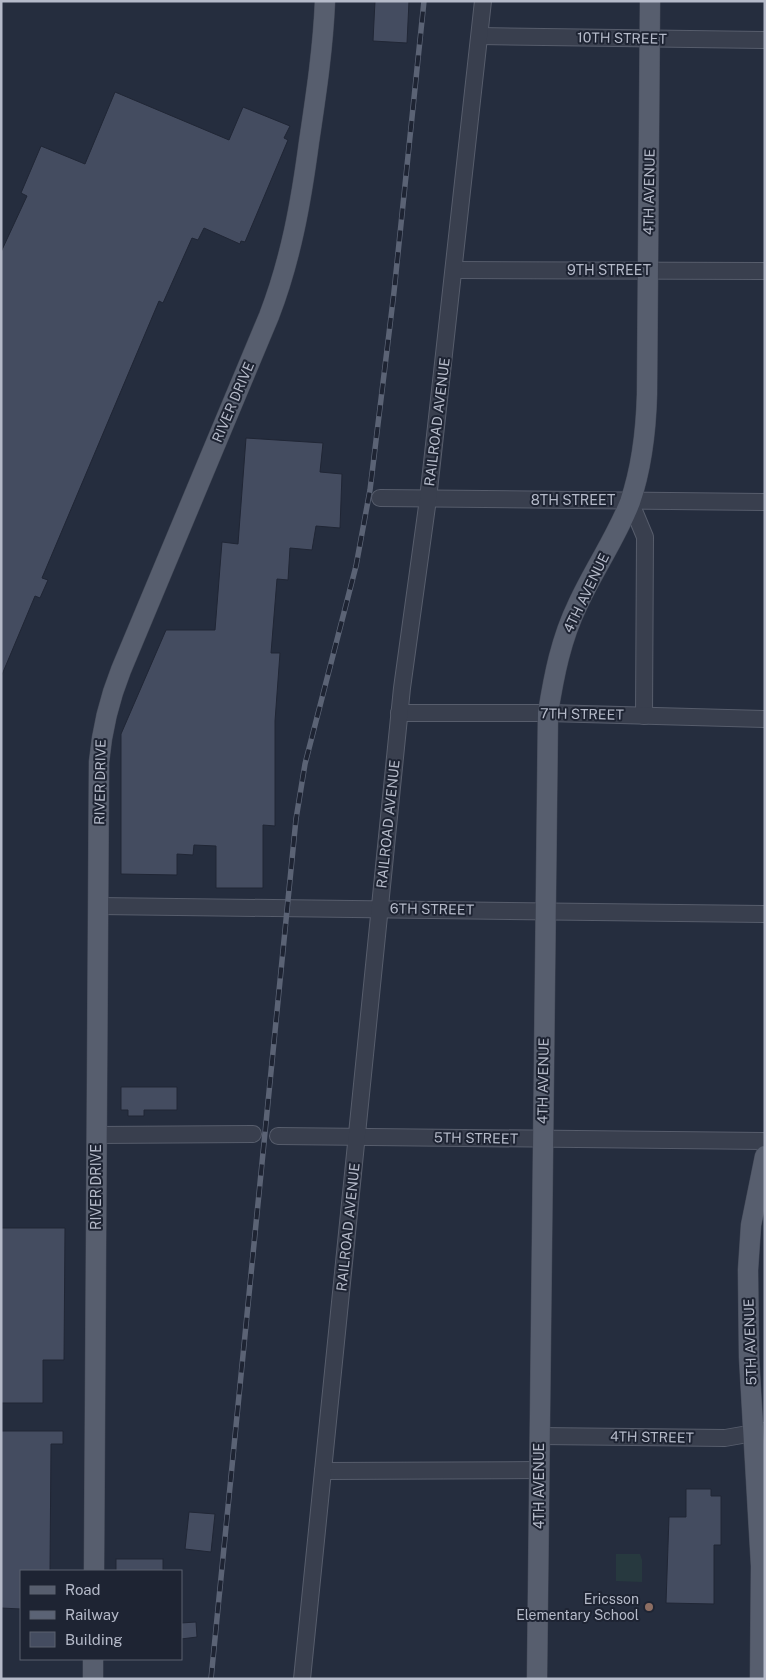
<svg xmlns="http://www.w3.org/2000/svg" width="766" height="1680" viewBox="0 0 766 1680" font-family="'Public Sans',sans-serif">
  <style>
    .green { fill: #27393f }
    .building { fill: #444c60; stroke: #202635 }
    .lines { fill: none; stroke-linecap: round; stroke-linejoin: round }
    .minor-casing { stroke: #575d6c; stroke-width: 18 }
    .major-casing { stroke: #424857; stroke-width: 21 }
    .minor { stroke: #393f4e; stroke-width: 16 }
    .major { stroke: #575e6e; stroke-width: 20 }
    .rail-casing { stroke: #5b6375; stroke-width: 5.5 }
    .rail { stroke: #1e2433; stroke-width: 4; stroke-dasharray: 11; stroke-linecap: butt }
    .education-dot { fill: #8d6e63; stroke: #1e2433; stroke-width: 2 }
    .labels { text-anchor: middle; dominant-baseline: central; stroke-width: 4; stroke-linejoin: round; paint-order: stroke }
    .street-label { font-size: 14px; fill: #b5bac9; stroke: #1e2433 }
    .poi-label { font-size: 14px; fill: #b5bac9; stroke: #1e2433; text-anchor: end }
  </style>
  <rect width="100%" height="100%" fill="#252d3e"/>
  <!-- green -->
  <polygon class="green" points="616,1554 640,1554 642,1560 642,1582 616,1581"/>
  <!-- building -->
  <g class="building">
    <polygon points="375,1 409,1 407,43 373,41"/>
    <polygon points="115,92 229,140 243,107 290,126 284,138 288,140 245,242 241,241 240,244 204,228 198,240 192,238 163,303 159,301 42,578 48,580 40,598 35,596 1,677 1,252 27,196 21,193 41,146 85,164"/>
    <polygon points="246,438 323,443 320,472 342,474 340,528 316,526 312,550 290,548 288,580 277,579 271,653 280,653 275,721 275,826 263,825 263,888 216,888 216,846 194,845 193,855 177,854 177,875 121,874 121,734 166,630 215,630 222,542 238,544"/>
    <polygon points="121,1087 177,1087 177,1110 144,1110 144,1116 128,1116 128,1110 121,1110"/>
    <polygon points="1,1228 65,1228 64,1360 43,1360 43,1403 1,1403"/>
    <polygon points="1,1431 63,1431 63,1444 51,1444 50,1571 21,1571 21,1609 1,1608"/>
    <polygon points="686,1489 711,1489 711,1496 721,1496 721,1545 714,1545 714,1604 666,1603 669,1517 686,1517"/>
    <polygon points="189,1512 215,1514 211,1552 185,1549"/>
    <rect x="116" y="1559" width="47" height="12"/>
    <polygon points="196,1622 197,1637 181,1639 181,1623"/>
  </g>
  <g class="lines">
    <!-- minor casing -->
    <g class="minor-casing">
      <g id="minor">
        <polyline points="480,36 765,40"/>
        <polyline points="454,270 765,271"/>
        <polyline points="380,498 765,502"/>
        <polyline points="630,501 645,537 644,716"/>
        <polyline points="399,713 548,713 765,719"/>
        <polyline points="99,906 765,914"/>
        <polyline points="97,1135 253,1134"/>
        <polyline points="278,1136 765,1141"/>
        <polyline points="540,1436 725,1438 765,1431"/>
        <polyline points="323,1471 539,1470"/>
        <polyline points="302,1679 402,688 428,499 483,1"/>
      </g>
    </g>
    <!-- major casing -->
    <g class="major-casing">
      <g id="major">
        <path d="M94 1571 99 762C102 729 109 700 121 670L269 316C291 259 301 202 309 142 316 95 323 49 325 1"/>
        <polyline points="93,1679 93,1659"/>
        <path d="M537 1679 548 713C554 675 561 639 578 604 594 569 616 538 630 502 642 467 646 431 647 394L650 1"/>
        <polyline points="760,1679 761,1566 749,1357 748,1270 751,1225 765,1156"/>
      </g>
    </g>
    <!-- minor -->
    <use href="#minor" class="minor"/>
    <!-- major -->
    <use href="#major" class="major"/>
    <!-- rail casing -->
    <g class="rail-casing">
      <polyline id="rail" points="211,1679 296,819 305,764 356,566 370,490 394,292 424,1"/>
    </g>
    <!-- rail -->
    <use href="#rail" class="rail"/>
  </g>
  <!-- markers -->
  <circle class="education-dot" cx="649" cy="1607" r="5"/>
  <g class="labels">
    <!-- street labels -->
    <g class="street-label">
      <text transform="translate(622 38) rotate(1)">10TH STREET</text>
      <text transform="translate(649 192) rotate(-89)">4TH AVENUE</text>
      <text x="609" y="270">9TH STREET</text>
      <text transform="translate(233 402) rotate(-67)">RIVER DRIVE</text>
      <text transform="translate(437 422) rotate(-83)">RAILROAD AVENUE</text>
      <text x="573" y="500">8TH STREET</text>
      <text transform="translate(586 593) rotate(-64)">4TH AVENUE</text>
      <text transform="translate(582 714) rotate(1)">7TH STREET</text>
      <text transform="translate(100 782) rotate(-89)">RIVER DRIVE</text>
      <text transform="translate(388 824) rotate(-84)">RAILROAD AVENUE</text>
      <text transform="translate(432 909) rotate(1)">6TH STREET</text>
      <text transform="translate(543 1081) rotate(-89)">4TH AVENUE</text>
      <text transform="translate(476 1138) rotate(1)">5TH STREET</text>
      <text transform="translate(96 1187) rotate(-90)">RIVER DRIVE</text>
      <text transform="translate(348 1227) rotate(-84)">RAILROAD AVENUE</text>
      <text transform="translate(750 1342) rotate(-92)">5TH AVENUE</text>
      <text transform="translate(652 1437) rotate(1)">4TH STREET</text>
      <text transform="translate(539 1486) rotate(-90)">4TH AVENUE</text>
    </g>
    <!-- poi labels -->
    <g class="poi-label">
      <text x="639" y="1599">Ericsson<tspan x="639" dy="16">Elementary School</tspan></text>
    </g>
  </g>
  <!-- border -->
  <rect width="766" height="1680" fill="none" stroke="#b5bac9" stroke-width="5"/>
  <!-- legend -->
  <rect x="20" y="1570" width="162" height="90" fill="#1e2433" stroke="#5a606f"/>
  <rect x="30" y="1586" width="25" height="8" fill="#575e6e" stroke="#5a606f"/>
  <text x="65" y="1595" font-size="15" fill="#b5bac9">Road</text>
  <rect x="30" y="1611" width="25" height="8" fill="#5b6375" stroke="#5a606f"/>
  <text x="65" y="1620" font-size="15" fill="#b5bac9">Railway</text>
  <rect x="30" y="1632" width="25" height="15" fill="#444c60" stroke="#5a606f"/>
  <text x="65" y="1645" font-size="15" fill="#b5bac9">Building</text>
</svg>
